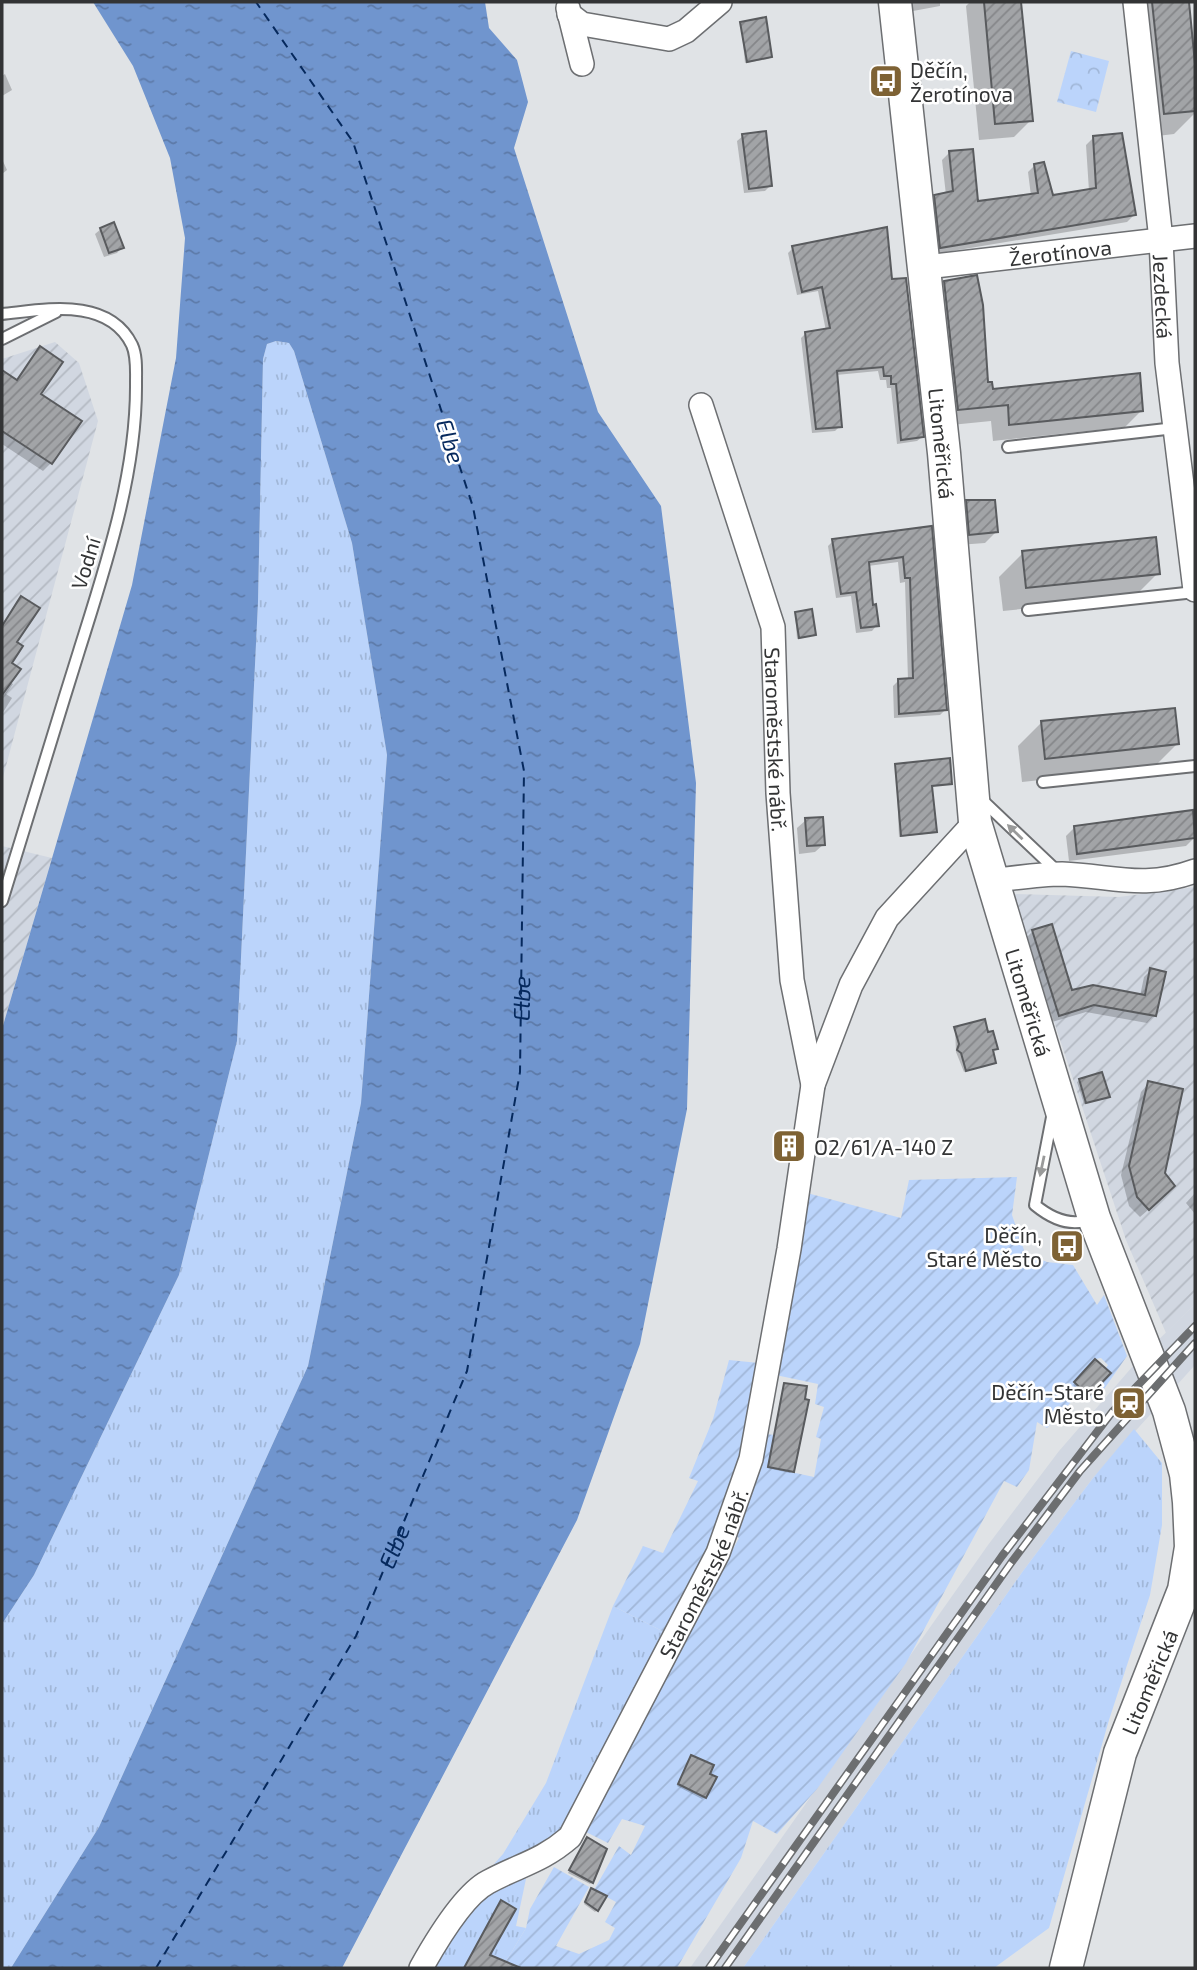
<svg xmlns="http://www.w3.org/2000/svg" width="1197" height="1970" viewBox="0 0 1197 1970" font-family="'Exo 2',sans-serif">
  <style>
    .built { fill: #d1d7e1 }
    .industrial { fill: url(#industrial-furrows) }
    .grass { fill: url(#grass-tufts) }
    .park { fill: url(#park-crowns) }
    .garden { fill: url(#garden-furrows) }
    .water { fill: url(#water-ripples) }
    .shadow { fill: #0003 }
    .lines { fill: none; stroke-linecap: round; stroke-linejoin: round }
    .ferry { stroke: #06295d; stroke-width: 2; stroke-dasharray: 9 7; stroke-linecap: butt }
    .building { fill: url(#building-hatch); stroke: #595b5e; stroke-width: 2 }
    .lane-casing { stroke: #6d6f72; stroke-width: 14 }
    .street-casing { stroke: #6d6f72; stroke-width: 26 }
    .secondary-casing { stroke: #6d6f72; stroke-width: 35 }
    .lane { stroke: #fff; stroke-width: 10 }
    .street { stroke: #fff; stroke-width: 23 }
    .secondary { stroke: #fff; stroke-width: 32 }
    .rail-casing { stroke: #6c6e70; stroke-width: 8 }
    .rail { stroke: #fff; stroke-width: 5; stroke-dasharray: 16; stroke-linecap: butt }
    .oneway { fill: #999a9a }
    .labels { text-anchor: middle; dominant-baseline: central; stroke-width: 5; stroke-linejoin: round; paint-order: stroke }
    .poi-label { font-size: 21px; fill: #333435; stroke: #fff; text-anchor: start }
    .street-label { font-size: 21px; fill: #333435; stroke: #fff }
    .water-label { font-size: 23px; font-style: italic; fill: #06295d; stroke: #fff }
  </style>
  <defs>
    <pattern id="industrial-furrows" width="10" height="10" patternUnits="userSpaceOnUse" patternTransform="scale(1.75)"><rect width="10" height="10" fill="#d1d7e1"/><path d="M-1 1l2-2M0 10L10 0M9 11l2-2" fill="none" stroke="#b4b9c2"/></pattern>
    <pattern id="grass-tufts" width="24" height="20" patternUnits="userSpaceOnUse" patternTransform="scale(1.75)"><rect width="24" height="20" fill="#bbd4fb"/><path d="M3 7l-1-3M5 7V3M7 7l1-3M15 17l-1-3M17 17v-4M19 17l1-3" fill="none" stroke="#a1b7d8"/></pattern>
    <pattern id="park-crowns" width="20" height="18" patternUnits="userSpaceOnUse" patternTransform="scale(1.75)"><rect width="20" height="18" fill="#bbd4fb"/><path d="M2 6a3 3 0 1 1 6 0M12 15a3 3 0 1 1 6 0" fill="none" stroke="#a1b7d8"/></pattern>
    <pattern id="garden-furrows" width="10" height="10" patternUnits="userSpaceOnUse" patternTransform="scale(1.75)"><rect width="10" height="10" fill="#bbd4fb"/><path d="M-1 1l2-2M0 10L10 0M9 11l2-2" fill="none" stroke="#a1b7d8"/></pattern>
    <pattern id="water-ripples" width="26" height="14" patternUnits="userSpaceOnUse" patternTransform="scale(1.75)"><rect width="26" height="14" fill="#7095ce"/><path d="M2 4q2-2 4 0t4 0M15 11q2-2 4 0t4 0" fill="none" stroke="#5d7aa8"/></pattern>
    <pattern id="building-hatch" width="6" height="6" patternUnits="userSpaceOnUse" patternTransform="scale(1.75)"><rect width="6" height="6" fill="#a2a4a7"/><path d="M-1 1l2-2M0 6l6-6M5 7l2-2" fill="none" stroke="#858689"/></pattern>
  </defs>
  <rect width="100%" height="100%" fill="#e0e3e6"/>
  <!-- built -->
  <polygon class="built" points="1195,1304 1195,1365 1093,1478 1023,1571 743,1968 690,1968 988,1545 1059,1451 1140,1358"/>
  <!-- industrial -->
  <g class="industrial">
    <polygon points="55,342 79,363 98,421 2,781 2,359"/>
    <polygon points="2,846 52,858 2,1029"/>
    <polygon points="1195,887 1195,1304 1166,1333 1126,1240 1012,894 1119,897"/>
  </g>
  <!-- grass -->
  <g class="grass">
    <polygon points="276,341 289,343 294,351 352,543 387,755 361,1103 308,1366 99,1827 11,1968 2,1968 2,1624 34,1575 179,1275 237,1041 258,602 263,359 267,344"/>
    <polygon points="1134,1429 1162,1463 1162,1525 1150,1595 1109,1720 1049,1928 994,1968 743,1968 1023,1571 1093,1478"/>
    <polygon points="613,1606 668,1634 565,1830 515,1860 494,1864 503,1854 546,1783"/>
    <polygon points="519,1875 526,1879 516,1926 526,1928 502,1968 427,1968 473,1898"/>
  </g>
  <!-- park -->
  <polygon class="park" points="1071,51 1109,61 1096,112 1057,102"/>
  <!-- garden -->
  <g class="garden">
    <polygon points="1017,1177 1012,1215 1025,1253 1047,1262 1073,1265 1097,1305 1104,1295 1127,1356 1095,1402 1090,1396 1111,1373 1106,1368 1108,1365 1101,1358 1095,1359 1075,1382 1082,1390 1047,1428 1037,1422 1029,1470 1017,1487 1004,1481 906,1663 817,1789 777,1834 753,1821 741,1858 677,1968 502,1968 526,1928 530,1909 554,1867 589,1887 556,1946 579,1954 609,1940 615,1928 605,1922 616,1902 594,1890 619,1846 631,1855 645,1826 622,1819 608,1843 580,1829 739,1538 734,1535 758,1433 774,1435 768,1467 814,1477 821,1439 816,1437 824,1407 815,1404 818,1384 771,1374 807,1193 901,1218 909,1180"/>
    <polygon points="729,1360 759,1363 738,1480 728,1485 733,1496 668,1634 613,1606 643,1546 663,1553 698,1481 689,1478 713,1419"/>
  </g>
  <!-- water -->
  <polygon class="water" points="93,2 485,2 489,28 517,60 528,102 514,148 598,412 661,506 696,783 687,1109 640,1344 577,1520 342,1968 11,1968 99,1827 308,1366 361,1103 387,755 352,543 294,351 289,343 276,341 267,344 263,359 258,602 237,1041 179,1275 34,1575 2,1624 2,1029 132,585 176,358 185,238 170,158 133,66"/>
  <!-- shadow -->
  <g class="shadow">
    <polygon points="911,2 940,2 940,6 913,11"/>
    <polygon points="970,2 1020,2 1031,120 1014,137 979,140 966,6"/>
    <polygon points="1131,2 1187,2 1195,113 1174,134 1140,138"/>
    <polygon points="741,24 771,57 768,59 745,63"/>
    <polygon points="5,74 12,90 2,96 2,76"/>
    <polygon points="743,136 770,186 765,191 744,193 737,141"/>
    <polygon points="1093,138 1134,215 1127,222 934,254 928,204 935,196 946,195 942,160 949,153 976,203 1031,196 1028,172 1035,165 1051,197 1089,191 1086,145"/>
    <polygon points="2,159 7,170 2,174"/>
    <polygon points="101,229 122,247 117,253 104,257 95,234"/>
    <polygon points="793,248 891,281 922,437 917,441 897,444 891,388 887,388 886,380 880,380 878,371 836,375 840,426 835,431 812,433 801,338 806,333 826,331 818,291 797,295 788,253"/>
    <polygon points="945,282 992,390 1142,410 1125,427 993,441 991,421 941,426 928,299"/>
    <polygon points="40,348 39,395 51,463 43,471 2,444 2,372 16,381"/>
    <polygon points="967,502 996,532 985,543 958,545 956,514"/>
    <polygon points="930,528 945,710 940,715 894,718 893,686 898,681 908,680 905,582 900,583 898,562 868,566 871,607 877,625 872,631 856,633 851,596 836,598 828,546 833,541"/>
    <polygon points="1023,553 1158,573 1134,597 1003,611 999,577"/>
    <polygon points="18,602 15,643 9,663 9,682 13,684 6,694 12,698 2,714 2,627"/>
    <polygon points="795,613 815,634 812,636 797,639"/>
    <polygon points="1042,722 1177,744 1153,768 1022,782 1018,746"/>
    <polygon points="896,766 950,783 930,787 933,833 899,837"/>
    <polygon points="806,820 824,844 815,852 799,854 797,828"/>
    <polygon points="1074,828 1195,837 1186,846 1069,861 1066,836"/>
    <polygon points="1033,931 1071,992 1140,996 1144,977 1151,970 1154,1015 1147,1023 1086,1012 1052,1022 1025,939"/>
    <polygon points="955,1028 987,1034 996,1048 991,1051 994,1063 964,1072 956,1052"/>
    <polygon points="1080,1080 1108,1096 1084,1104 1077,1082"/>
    <polygon points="1149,1083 1165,1195 1140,1217 1129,1206 1121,1175 1141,1092"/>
    <polygon points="1195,1193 1195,1214 1186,1203"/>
    <polygon points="1095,1362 1108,1373 1086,1397 1073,1385"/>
    <polygon points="785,1385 792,1471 790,1473 767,1468"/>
    <polygon points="689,1759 704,1797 702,1799 677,1786"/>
    <polygon points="585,1842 592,1882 590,1884 568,1873"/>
    <polygon points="589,1892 597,1910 595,1912 584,1904"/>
  </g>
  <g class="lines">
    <!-- ferry -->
    <path class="ferry" id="s1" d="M156 1968 356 1636 467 1371 520 1072 524 771 473 507 353 142 256 2"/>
  </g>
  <!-- building -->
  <g class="building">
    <polygon points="984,2 1021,2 1033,121 995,124"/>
    <polygon points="1152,2 1189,2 1195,64 1195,111 1164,114"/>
    <polygon points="766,17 772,57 747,62 740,22"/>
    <polygon points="766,131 772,186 749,189 742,134"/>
    <polygon points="1122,133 1136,215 940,248 934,195 953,191 949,151 973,149 978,201 1038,193 1034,164 1044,162 1053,195 1096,188 1093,136"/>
    <polygon points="114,222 124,248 109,253 100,228"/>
    <polygon points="887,227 892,279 906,278 924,437 901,440 896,384 891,384 891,376 884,376 883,367 837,371 842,427 816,429 805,332 830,328 822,287 802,292 792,246"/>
    <polygon points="977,275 983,305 988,382 992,382 993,389 1140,373 1143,411 1009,425 1008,405 958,410 944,281"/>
    <polygon points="40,346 63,362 41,394 82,421 52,464 2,431 2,370 17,380"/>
    <polygon points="966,500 995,500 998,532 969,535"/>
    <polygon points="932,526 947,710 899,714 898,679 913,678 910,578 905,578 903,557 869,562 873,605 876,604 879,626 861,628 856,592 841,594 832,539"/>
    <polygon points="1156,537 1160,574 1026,588 1022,551"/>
    <polygon points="21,596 40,608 17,642 23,646 12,663 21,669 2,695 2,626"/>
    <polygon points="812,609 816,635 799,638 795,612"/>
    <polygon points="1175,708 1179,744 1045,759 1041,721"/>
    <polygon points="950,758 952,784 932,786 937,832 901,836 895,764"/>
    <polygon points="1193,810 1195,838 1077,854 1074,826"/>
    <polygon points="823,817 825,845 807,846 805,818"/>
    <polygon points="1052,924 1072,990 1093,985 1145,995 1150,968 1166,972 1156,1016 1094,1005 1059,1016 1032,930"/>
    <polygon points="985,1019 988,1032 993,1031 998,1049 993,1050 996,1063 966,1071 961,1053 957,1050 959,1044 954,1027"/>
    <polygon points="1102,1072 1110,1097 1086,1103 1079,1079"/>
    <polygon points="1148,1081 1183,1089 1165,1173 1175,1186 1149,1210 1137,1197 1129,1166"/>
    <polygon points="1095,1359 1111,1373 1089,1396 1074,1382"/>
    <polygon points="784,1383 807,1386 805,1399 809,1400 794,1472 768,1467"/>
    <polygon points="691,1755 714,1765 710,1774 717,1777 706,1798 678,1784"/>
    <polygon points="587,1837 607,1849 593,1883 569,1870"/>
    <polygon points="591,1888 607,1896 598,1911 585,1902"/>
    <polygon points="501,1900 516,1909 490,1955 521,1968 464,1968"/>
  </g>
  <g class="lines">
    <!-- lane casing -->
    <g class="lane-casing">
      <g id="lane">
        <path d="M2 314C44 310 108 296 132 345 137 356 136 370 136 382 137 473 106 565 79 651 53 734 28 817 2 901"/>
        <polyline points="2,339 56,312"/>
        <polyline points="1008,447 1175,428"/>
        <polyline points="1028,610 1195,592"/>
        <polyline points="1043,782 1195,766"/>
        <polyline points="981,799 1058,872"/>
        <path d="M1053 1112 1035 1205C1052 1219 1072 1228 1093 1218"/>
      </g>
    </g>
    <!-- street casing -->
    <g class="street-casing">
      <g id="street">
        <path id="s2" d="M1135 2 1161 240 1167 363 1195 590"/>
        <polyline points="568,8 582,64"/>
        <polyline points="569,14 582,24 669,39 686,31 720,2"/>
        <path id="s3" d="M926 267 1195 236"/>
        <path id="s4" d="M701 405 773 627 778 793 792 980 813 1085"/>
        <path d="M991 881C1014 878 1039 874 1062 874 1113 876 1143 890 1195 871"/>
        <path id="s5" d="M421 1968C435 1943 463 1895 488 1882 519 1865 541 1862 570 1837L718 1553 751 1459 789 1249 813 1085 851 985 887 918 975 822"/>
      </g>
    </g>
    <!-- secondary casing -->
    <g class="secondary-casing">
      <g id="secondary">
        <path id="s6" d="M895 2 944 453 975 822 1094 1218 1169 1411 1186 1474 1189 1502 1191 1547 1184 1590 1120 1753 1066 1968"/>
      </g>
    </g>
    <!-- lane -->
    <use href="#lane" class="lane"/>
    <!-- street -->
    <use href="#street" class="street"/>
    <!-- secondary -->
    <use href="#secondary" class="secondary"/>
    <!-- rail casing -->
    <g class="rail-casing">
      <g id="rail">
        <polyline points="709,1968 1002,1556 1113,1411 1195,1326"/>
        <polyline points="725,1968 1011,1563 1080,1471 1195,1343"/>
      </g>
    </g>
    <!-- rail -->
    <use href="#rail" class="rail"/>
  </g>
  <!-- one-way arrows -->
  <defs><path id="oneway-solid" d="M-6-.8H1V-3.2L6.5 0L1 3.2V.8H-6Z" transform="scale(1.75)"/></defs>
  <g class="oneway">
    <use href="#oneway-solid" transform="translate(1015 832) rotate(-136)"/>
    <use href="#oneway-solid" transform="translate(1042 1166) rotate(102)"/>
  </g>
  <!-- icons -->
  <defs>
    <g id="bus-square" transform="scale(1.75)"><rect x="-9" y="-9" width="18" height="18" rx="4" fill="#7e6234" stroke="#fff"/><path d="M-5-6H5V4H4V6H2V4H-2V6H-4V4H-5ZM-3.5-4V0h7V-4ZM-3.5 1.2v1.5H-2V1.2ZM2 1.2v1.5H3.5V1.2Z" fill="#fff"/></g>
    <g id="building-square" transform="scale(1.75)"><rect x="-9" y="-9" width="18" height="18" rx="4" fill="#7e6234" stroke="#fff"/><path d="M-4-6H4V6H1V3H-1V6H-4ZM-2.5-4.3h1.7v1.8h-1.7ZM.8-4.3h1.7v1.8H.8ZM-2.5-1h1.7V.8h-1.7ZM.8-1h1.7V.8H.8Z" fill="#fff"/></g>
    <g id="station-square" transform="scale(1.75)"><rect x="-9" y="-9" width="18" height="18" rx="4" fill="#7e6234" stroke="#fff"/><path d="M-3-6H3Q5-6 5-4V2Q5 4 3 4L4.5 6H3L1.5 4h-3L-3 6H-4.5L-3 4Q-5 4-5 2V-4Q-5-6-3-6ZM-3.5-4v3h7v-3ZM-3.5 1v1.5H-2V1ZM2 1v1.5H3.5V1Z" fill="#fff"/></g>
  </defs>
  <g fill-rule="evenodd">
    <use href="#bus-square" x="886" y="81"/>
    <use href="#building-square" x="789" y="1146"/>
    <use href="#bus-square" x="1067" y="1246"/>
    <use href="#station-square" x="1129" y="1403"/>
  </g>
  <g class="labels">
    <!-- poi labels -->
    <g class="poi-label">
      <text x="910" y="69">Děčín,<tspan x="910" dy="24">Žerotínova</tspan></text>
      <text x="814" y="1146">O2/61/A-140 Z</text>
      <text x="1042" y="1234" text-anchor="end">Děčín,<tspan x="1042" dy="24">Staré Město</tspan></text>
      <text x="1104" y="1391" text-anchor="end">Děčín-Staré<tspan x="1104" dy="24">Město</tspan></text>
    </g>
    <!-- street labels -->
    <g class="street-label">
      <text stroke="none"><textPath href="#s3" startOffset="135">Žerotínova</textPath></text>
      <text stroke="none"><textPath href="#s2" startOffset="296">Jezdecká</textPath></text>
      <text stroke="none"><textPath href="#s6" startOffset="444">Litoměřická</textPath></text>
      <text transform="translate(85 563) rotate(-73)">Vodní</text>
      <text stroke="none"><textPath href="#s4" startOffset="346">Staroměstské nábř.</textPath></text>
      <text stroke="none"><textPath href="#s6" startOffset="1012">Litoměřická</textPath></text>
      <text stroke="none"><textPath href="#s5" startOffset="500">Staroměstské nábř.</textPath></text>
      <text transform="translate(1149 1682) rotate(-67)">Litoměřická</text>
    </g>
    <!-- water labels -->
    <g class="water-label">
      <text transform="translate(451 441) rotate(72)">Elbe</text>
      <text stroke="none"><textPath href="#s1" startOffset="1052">Elbe</textPath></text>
      <text stroke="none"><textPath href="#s1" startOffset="485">Elbe</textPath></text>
    </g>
  </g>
  <!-- border -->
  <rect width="1197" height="1970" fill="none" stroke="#333435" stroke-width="7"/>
</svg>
